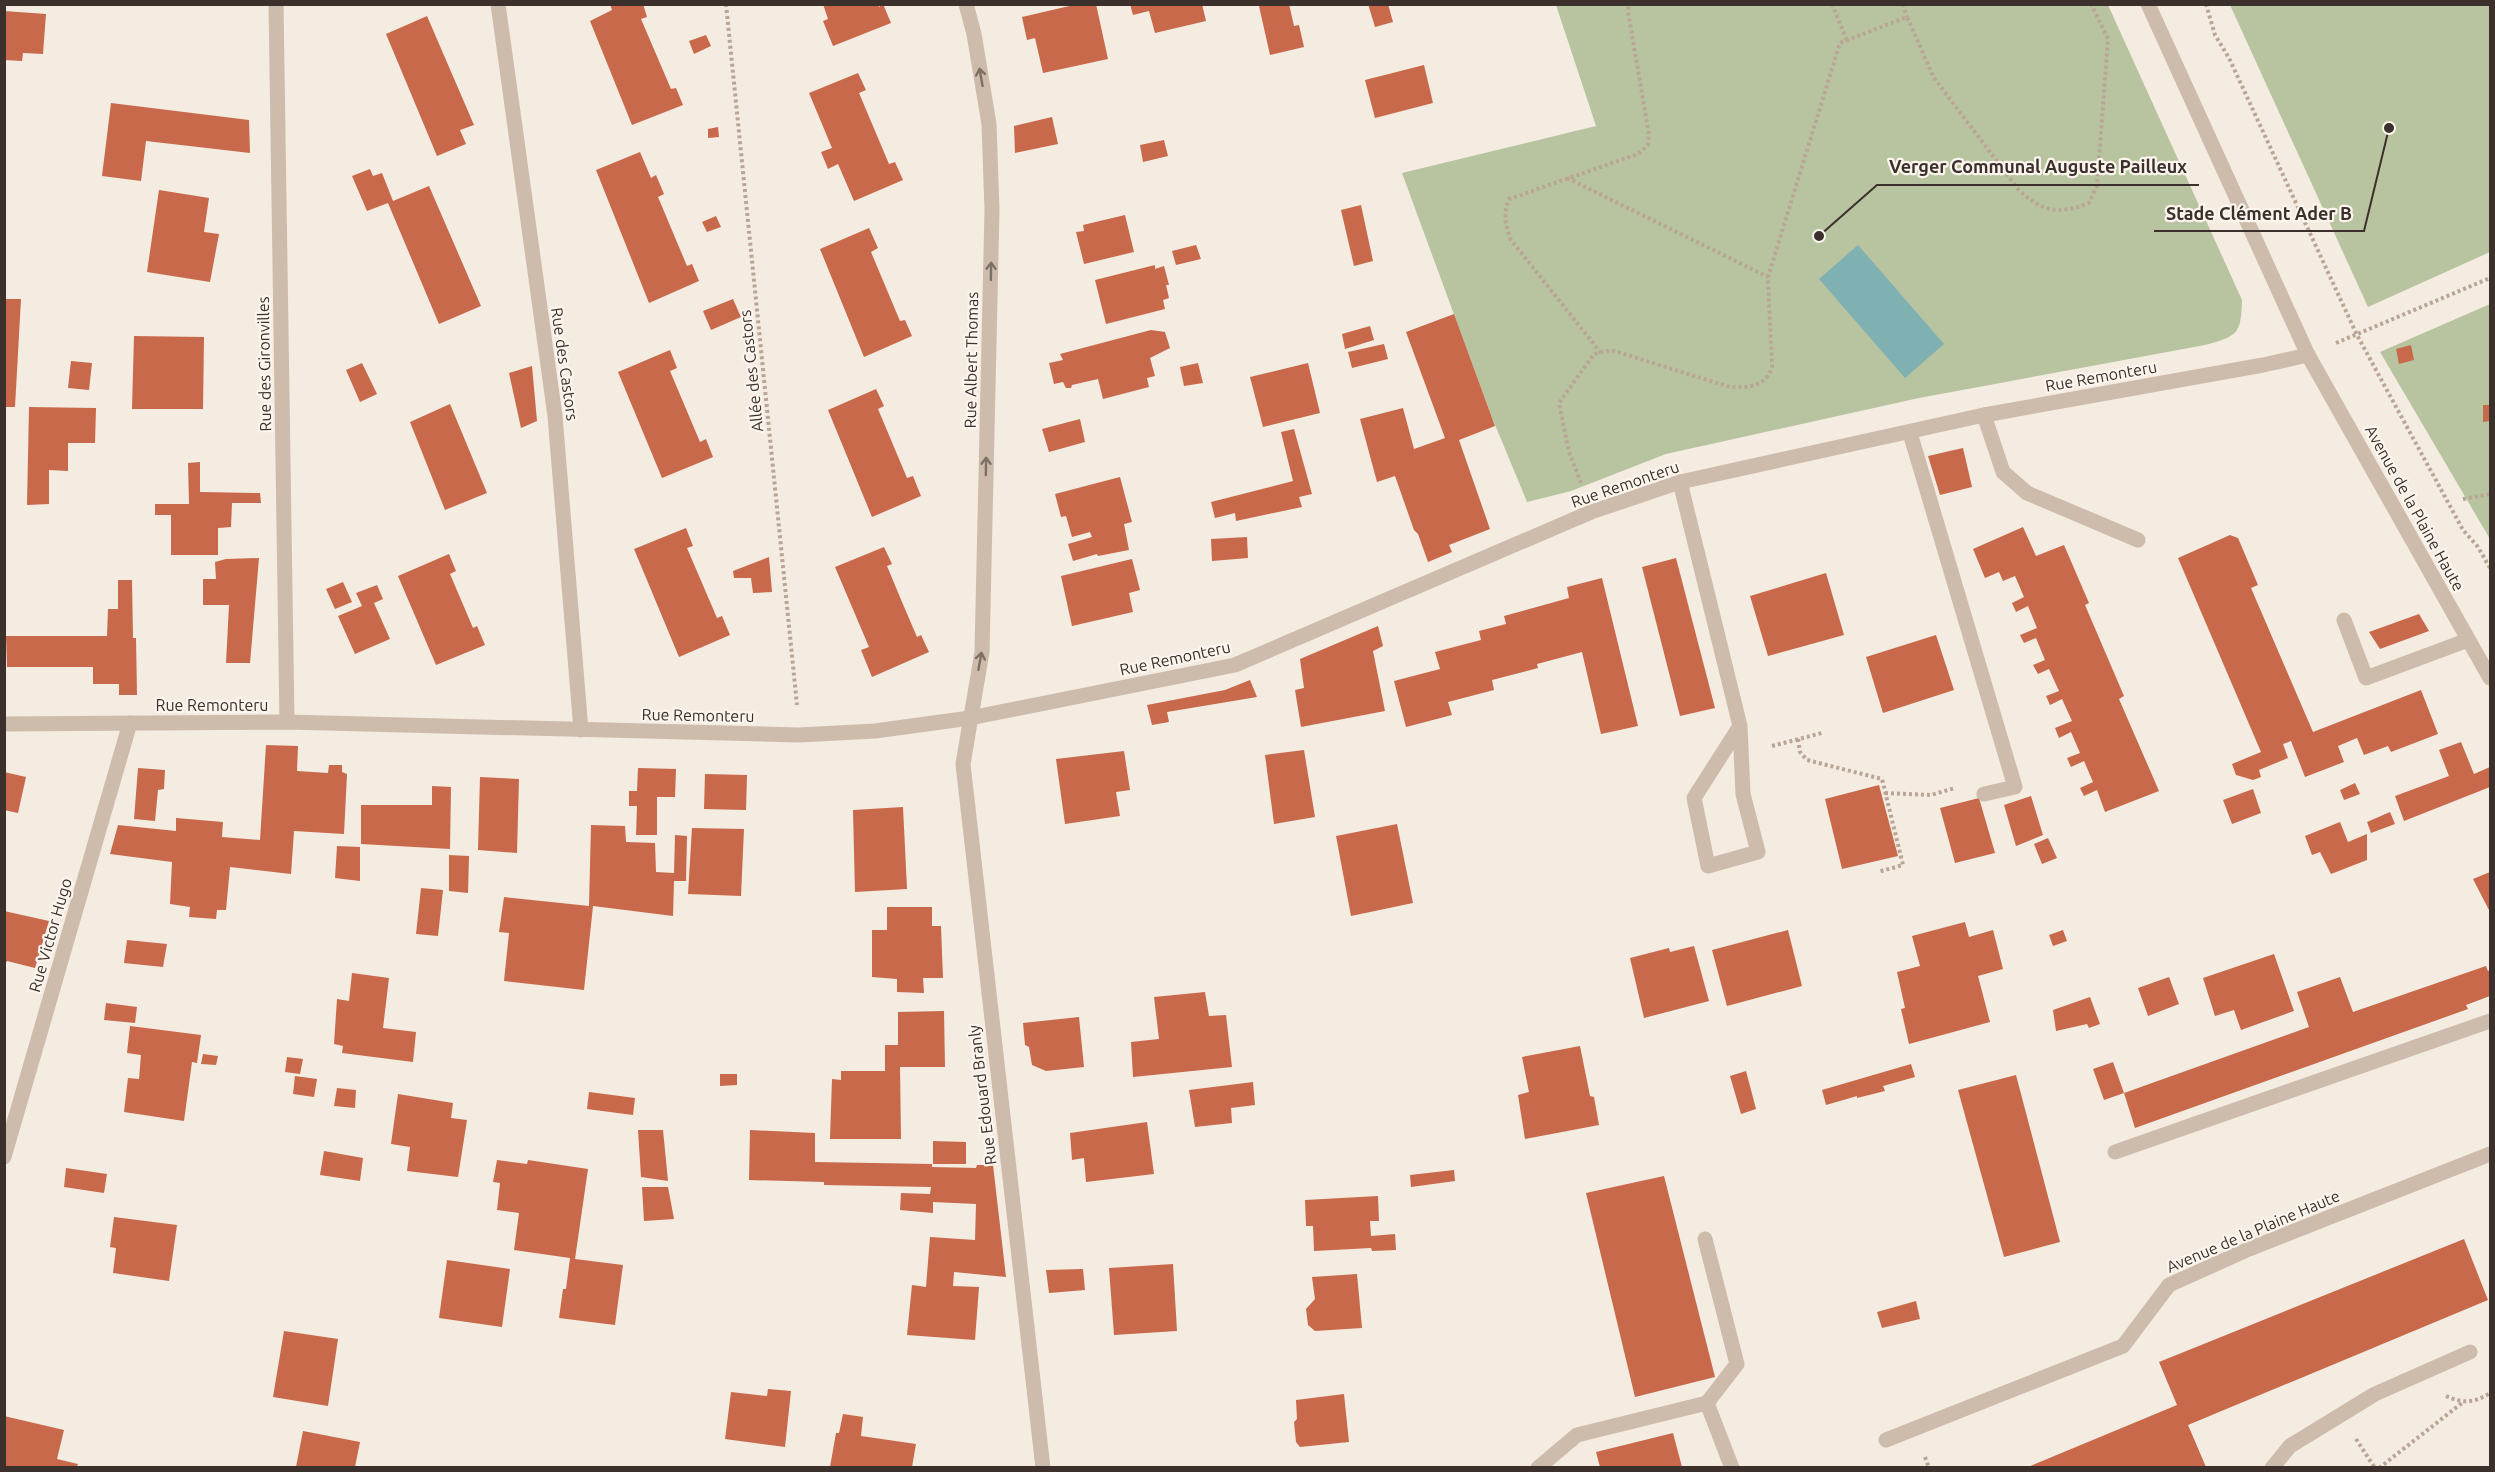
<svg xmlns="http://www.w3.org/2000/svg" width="2495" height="1472" viewBox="0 0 2495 1472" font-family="Ubuntu,sans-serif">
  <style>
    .green { fill: #b8c4a0 }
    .water { fill: #7fb0b2 }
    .building { fill: #c8694b }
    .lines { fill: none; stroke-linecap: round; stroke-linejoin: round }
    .path { stroke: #b9a596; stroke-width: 4; stroke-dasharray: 3 3; stroke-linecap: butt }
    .minor { stroke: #cdbbac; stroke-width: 15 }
    .oneway { stroke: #7d6f65 }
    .labels { text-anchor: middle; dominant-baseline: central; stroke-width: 4.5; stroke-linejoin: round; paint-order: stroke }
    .street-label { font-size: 16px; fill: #3b302b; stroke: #fbf5ee }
    .leader { fill: none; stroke: #3b302b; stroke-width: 2 }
    .callout-dot { fill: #3b302b; stroke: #fbf5ee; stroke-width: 2 }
    .callout-label { font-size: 18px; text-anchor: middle; font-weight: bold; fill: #3b302b; stroke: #fbf5ee; stroke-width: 4.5; stroke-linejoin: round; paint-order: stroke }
  </style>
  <rect width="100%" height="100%" fill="#f4ebe1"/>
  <!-- green -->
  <g class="green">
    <path d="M1556 5H2108L2242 300C2241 334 2238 336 2205 345L1919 398 1666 454 1571 491 1527 502 1491 415 1402 173 1596 126Z"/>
    <polygon points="2230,5 2490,5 2490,252 2368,307"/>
    <polygon points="2490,304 2490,539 2380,352"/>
  </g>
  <!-- water -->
  <polygon class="water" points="1858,245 1944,344 1905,378 1819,279"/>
  <!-- building -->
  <g class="building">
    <polygon points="610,4 643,4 647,17 641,19 671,89 676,88 683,105 632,125 590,21 612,10"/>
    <polygon points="823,4 878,4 879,7 883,4 891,23 833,46 823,21 828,19"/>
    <polygon points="1078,4 1096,4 1108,59 1043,73 1035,38 1027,40 1022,17"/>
    <polygon points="1130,4 1202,4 1206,21 1155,33 1149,11 1133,15"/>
    <polygon points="1265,4 1289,4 1294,26 1299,25 1304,47 1270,55 1259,6"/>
    <polygon points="1368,4 1388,4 1393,22 1375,27"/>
    <polygon points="4,11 46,14 43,54 23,53 22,61 4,60"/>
    <polygon points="427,16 474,125 460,130 466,144 437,156 386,34"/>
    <polygon points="706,35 711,46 694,54 689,41"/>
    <polygon points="1424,65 1433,103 1375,118 1365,80"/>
    <polygon points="858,73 866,90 859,93 889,164 895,162 903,180 854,201 838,164 828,169 821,152 832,148 809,93"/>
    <polygon points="111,103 249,120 250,153 146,141 141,181 102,176"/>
    <polygon points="1052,117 1058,144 1015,153 1014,126"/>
    <polygon points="718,127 719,137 708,138 708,129"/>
    <polygon points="1164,140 1168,156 1143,162 1140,145"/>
    <polygon points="640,152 651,178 656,175 664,194 658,197 687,266 692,264 699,281 649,303 596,170"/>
    <polygon points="370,169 373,176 382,173 393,201 429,186 481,306 439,324 388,203 367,211 352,176"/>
    <polygon points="159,190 209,198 204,232 219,234 210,282 147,272"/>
    <polygon points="1361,205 1373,261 1354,266 1341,210"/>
    <polygon points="1125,215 1134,252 1084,264 1076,232 1084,231 1083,225"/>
    <polygon points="716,216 721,227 707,232 702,222"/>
    <polygon points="869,228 878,248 871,252 900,321 905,320 912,336 864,357 820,249"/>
    <polygon points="1196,245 1201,259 1176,265 1172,251"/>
    <polygon points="1155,265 1155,269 1164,266 1169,285 1166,285 1169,298 1163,300 1165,309 1106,324 1095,280"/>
    <polygon points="4,299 21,299 15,407 4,407"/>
    <polygon points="733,299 741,317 711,330 703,311"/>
    <polygon points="1454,314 1495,426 1459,440 1490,529 1449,545 1452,552 1428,562 1418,534 1414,530 1395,476 1377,482 1360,419 1403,408 1414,449 1445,438 1406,332"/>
    <polygon points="1370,326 1374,340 1345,349 1342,334"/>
    <polygon points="1151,330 1165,332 1170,348 1150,358 1155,376 1147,378 1149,387 1103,399 1098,379 1072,385 1071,388 1066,388 1063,382 1054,384 1049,363 1063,360 1060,354"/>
    <polygon points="134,336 204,337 203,409 132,409"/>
    <polygon points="1384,344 1388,359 1352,368 1348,352"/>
    <polygon points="2411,345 2414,360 2399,364 2396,349"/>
    <polygon points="670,350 677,368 670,371 700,442 706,439 713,457 662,478 618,372"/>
    <polygon points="71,361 92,363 89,390 68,388"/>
    <polygon points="362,363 377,394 360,402 346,370"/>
    <polygon points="1198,363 1203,383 1184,386 1180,367"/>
    <polygon points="1308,363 1320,413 1263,427 1250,377"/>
    <polygon points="532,366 537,421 521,428 509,373"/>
    <polygon points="876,389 884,406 878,409 907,478 913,476 921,496 872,517 828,410"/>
    <polygon points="450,404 487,493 445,510 410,422"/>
    <polygon points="2483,405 2490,405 2490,421 2483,422"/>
    <polygon points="29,407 96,408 95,443 68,443 68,471 49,470 49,504 27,505"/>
    <polygon points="1080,419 1085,442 1049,452 1042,429"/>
    <polygon points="1294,429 1312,494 1299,497 1302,507 1236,521 1235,513 1215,518 1211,502 1293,481 1281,432"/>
    <polygon points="1963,448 1972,487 1940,495 1928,456"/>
    <polygon points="200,462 200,492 260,493 261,503 232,503 231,527 218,528 218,555 171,555 171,515 155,515 155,504 189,504 188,463"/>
    <polygon points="1120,477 1132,522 1124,524 1129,550 1098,556 1097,554 1073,561 1068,544 1092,537 1090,532 1072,537 1066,516 1061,517 1055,494"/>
    <polygon points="2023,527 2036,556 2064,545 2089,603 2085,605 2124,696 2119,699 2159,791 2105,812 2097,790 2084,796 2080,788 2093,782 2084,761 2071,767 2067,758 2080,753 2071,732 2059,738 2055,728 2072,721 2062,699 2050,705 2046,696 2059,691 2049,669 2038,674 2033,665 2045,660 2036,638 2024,643 2020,635 2037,628 2028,606 2016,612 2012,603 2024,597 2015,576 2003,581 1999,572 1985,578 1973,549"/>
    <polygon points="686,528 693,546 687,548 717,618 722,616 730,635 679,657 634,549"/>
    <polygon points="2230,535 2238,538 2258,585 2251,588 2313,732 2421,690 2438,734 2391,752 2388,746 2364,755 2357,738 2338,746 2344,762 2305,777 2291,741 2283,744 2288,758 2259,770 2261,777 2253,780 2236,775 2232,764 2261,752 2178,558"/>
    <polygon points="1247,537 1248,558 1212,561 1211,539"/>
    <polygon points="884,547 892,564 887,566 902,602 917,637 921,635 929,652 872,677 861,650 869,647 835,567"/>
    <polygon points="449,554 456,571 450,574 473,628 477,626 485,645 436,665 398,576"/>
    <polygon points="769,557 772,592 753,593 751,578 734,578 733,571"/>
    <polygon points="259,558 250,663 226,663 229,605 203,605 203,579 216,579 215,562 226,559"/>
    <polygon points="1676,558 1715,708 1680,716 1642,567"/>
    <polygon points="1132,559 1140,590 1129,593 1133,612 1072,626 1061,576"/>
    <polygon points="1826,573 1844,635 1768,656 1750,596"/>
    <polygon points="1602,578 1638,726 1601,734 1582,652 1537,664 1538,668 1492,680 1494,690 1448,702 1452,715 1406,727 1394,681 1440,669 1435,652 1481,640 1479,631 1506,624 1504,616 1569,598 1567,587"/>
    <polygon points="118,580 132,580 133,638 136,638 137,695 119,695 119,684 93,684 93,667 7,667 6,636 107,636 108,609 118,609"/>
    <polygon points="343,582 352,602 335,609 326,589"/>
    <polygon points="377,585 383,599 374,603 390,639 355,654 338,616 362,606 356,593"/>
    <polygon points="2419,614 2429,631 2380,649 2369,632"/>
    <polygon points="1378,626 1383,646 1373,651 1385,711 1301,727 1295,690 1304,688 1300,659"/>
    <polygon points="1936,635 1954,690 1883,713 1866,657"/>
    <polygon points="1250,680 1257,697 1167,712 1169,722 1152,725 1147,705 1225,690"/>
    <polygon points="2461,742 2474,774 2490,767 2490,787 2404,821 2395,796 2449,776 2439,750"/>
    <polygon points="266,745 298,746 297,771 328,773 329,765 342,765 342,772 347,774 344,834 294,831 291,874 230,867 226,910 217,910 216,919 189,917 190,907 170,904 172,862 110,854 118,825 176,831 176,818 223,822 222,837 260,840"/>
    <polygon points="1304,750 1315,817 1274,824 1265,755"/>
    <polygon points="1124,751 1130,790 1116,792 1120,816 1065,824 1056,759"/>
    <polygon points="138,768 165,770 164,789 158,790 155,821 134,819"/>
    <polygon points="638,768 676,769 675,797 657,797 657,835 636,835 637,806 629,806 629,791 637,791"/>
    <polygon points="4,772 26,777 18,813 4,810"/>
    <polygon points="705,774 747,775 746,810 704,809"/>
    <polygon points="480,777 519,779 517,853 478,850"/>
    <polygon points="2355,783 2360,794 2344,800 2340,790"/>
    <polygon points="1879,785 1898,856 1842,869 1825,799"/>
    <polygon points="432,786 451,787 450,849 361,844 361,805 432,805"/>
    <polygon points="2253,789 2261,813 2232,824 2223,800"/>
    <polygon points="2031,796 2043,835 2016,846 2004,805"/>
    <polygon points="1979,798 1995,853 1955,863 1940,808"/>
    <polygon points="903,807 907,889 855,892 853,810"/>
    <polygon points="2390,812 2395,824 2371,833 2367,822"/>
    <polygon points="2340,822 2348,842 2367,834 2367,860 2331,874 2320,852 2312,855 2305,836"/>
    <polygon points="1397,824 1413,903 1351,916 1336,836"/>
    <polygon points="591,825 625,826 626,842 655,843 656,872 674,873 675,835 687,836 686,881 674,881 673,916 593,906 584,990 504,981 509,933 499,932 504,897 589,906"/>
    <polygon points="692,828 744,829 741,896 688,894"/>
    <polygon points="2048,838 2057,858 2042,864 2034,844"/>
    <polygon points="337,846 360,847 360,881 335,878"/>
    <polygon points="449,855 469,856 468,893 449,891"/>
    <polygon points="2490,872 2490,912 2473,879"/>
    <polygon points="421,888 443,890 438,936 416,934"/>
    <polygon points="887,907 932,907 932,926 941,926 943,978 923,978 924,993 897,992 897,979 872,977 872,930 887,930"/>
    <polygon points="4,911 49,921 35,968 7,961 4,966"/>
    <polygon points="1965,922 1969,937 1993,930 2003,969 1978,976 1990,1022 1909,1044 1901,1009 1905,1008 1897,972 1920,966 1912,936"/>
    <polygon points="1788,930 1802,986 1727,1006 1712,950"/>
    <polygon points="2063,930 2067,941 2053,946 2049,935"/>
    <polygon points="127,940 167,944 163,967 124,963"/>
    <polygon points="1694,946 1709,1001 1644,1018 1630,958 1669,948 1670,952"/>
    <polygon points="2274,954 2294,1011 2241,1030 2234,1010 2215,1016 2203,978"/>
    <polygon points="2486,966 2488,971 2490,970 2490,996 2466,1005 2468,1009 2135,1128 2124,1093 2104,1100 2093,1069 2113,1062 2124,1093 2309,1027 2297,992 2340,977 2353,1012"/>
    <polygon points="352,973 389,978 383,1028 416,1032 413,1062 342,1053 343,1046 334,1044 337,999 349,1001"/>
    <polygon points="2169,977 2179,1004 2148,1016 2138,988"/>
    <polygon points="1205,992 1209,1016 1226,1015 1232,1067 1133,1077 1131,1042 1159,1039 1154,997"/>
    <polygon points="2090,997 2100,1024 2089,1028 2087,1024 2056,1031 2053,1010"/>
    <polygon points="106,1003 137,1007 135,1023 104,1020"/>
    <polygon points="944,1011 945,1067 900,1067 901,1139 830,1139 832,1079 841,1080 841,1071 885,1071 885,1045 898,1045 898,1012"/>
    <polygon points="1079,1017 1084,1067 1046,1071 1032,1065 1029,1047 1025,1045 1023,1023"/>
    <polygon points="130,1026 201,1035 197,1063 192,1062 184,1121 124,1112 128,1078 139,1079 141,1055 127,1053"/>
    <polygon points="1580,1046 1590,1096 1594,1097 1599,1125 1525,1139 1518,1095 1529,1092 1522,1057"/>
    <polygon points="203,1054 218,1056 216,1065 201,1064"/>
    <polygon points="287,1057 303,1059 300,1074 285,1072"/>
    <polygon points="1911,1064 1915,1077 1883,1086 1885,1091 1857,1098 1857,1096 1826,1105 1822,1090"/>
    <polygon points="1746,1071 1756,1109 1741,1114 1730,1076"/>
    <polygon points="720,1074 737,1074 737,1085 720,1086"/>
    <polygon points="2016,1075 2060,1242 2004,1257 1958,1090"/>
    <polygon points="295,1076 317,1079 314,1097 293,1094"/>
    <polygon points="1253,1082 1255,1105 1231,1108 1232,1123 1195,1127 1189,1090"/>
    <polygon points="337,1088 356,1090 355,1108 334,1106"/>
    <polygon points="589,1092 635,1098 633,1115 587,1109"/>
    <polygon points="398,1094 453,1103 451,1118 467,1120 458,1177 407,1171 410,1147 391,1144"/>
    <polygon points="1147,1122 1154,1174 1086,1182 1084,1158 1072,1160 1070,1133"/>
    <polygon points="638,1130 663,1130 668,1181 641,1177"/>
    <polygon points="750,1130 815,1133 815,1162 932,1164 932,1167 976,1168 977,1165 993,1165 1006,1277 954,1272 953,1286 979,1287 975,1340 907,1335 912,1285 926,1287 930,1237 975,1240 976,1204 933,1202 933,1213 900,1210 901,1193 930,1194 931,1187 824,1185 824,1182 749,1180"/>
    <polygon points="933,1141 966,1142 966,1164 933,1164"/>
    <polygon points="324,1151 363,1158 360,1181 320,1175"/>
    <polygon points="497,1160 527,1164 528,1160 588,1169 575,1259 623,1265 615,1325 559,1318 563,1289 566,1289 570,1258 514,1250 519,1213 497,1210 500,1183 493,1182"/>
    <polygon points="66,1168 107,1174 104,1193 64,1187"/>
    <polygon points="1454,1170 1455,1181 1411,1187 1410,1175"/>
    <polygon points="1664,1176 1715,1377 1635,1397 1586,1193"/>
    <polygon points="642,1187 668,1187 674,1219 644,1221"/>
    <polygon points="1378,1196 1379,1221 1370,1221 1371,1236 1395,1234 1396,1250 1372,1251 1371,1248 1314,1251 1313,1226 1306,1226 1305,1200"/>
    <polygon points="114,1217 177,1225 169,1281 113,1273 116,1248 110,1247"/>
    <polygon points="2464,1239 2488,1300 2188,1425 2206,1467 2028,1467 2177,1405 2159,1362"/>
    <polygon points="447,1260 510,1269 502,1327 439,1318"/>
    <polygon points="1173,1264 1177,1331 1114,1335 1109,1268"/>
    <polygon points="1083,1269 1085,1290 1049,1293 1046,1270"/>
    <polygon points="1357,1274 1362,1328 1315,1331 1308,1325 1306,1309 1315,1299 1312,1277"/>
    <polygon points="1916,1301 1920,1319 1882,1328 1877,1312"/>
    <polygon points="284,1331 338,1339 328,1406 273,1397"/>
    <polygon points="768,1389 791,1391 785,1447 725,1439 731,1392 767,1396"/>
    <polygon points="1344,1394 1349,1442 1300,1447 1296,1442 1294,1422 1297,1419 1296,1400"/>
    <polygon points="843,1414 863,1417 861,1436 916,1444 912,1467 830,1467 836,1433 839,1433"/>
    <polygon points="4,1416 64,1430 57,1459 78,1464 77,1467 4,1467"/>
    <polygon points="303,1431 360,1442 355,1467 296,1467"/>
    <polygon points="1673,1433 1682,1467 1600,1467 1596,1452"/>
  </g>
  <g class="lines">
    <!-- path -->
    <g class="path">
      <polyline points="726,4 797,705"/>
      <polyline points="1832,4 1847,41"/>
      <polyline points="1903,4 1907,17"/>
      <polyline points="2206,4 2215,35 2229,58 2357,335 2463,530 2478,547 2490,568"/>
      <polyline points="1567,178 1768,277"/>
      <polyline points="2336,343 2490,278"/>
      <path d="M1601 353 1511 240C1505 225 1503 214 1509 199L1638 154 1648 145 1649 135 1628 11 1629 4"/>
      <path d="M1581 483 1569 452 1559 403 1594 354 1611 350 1730 387C1748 388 1766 387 1772 367L1768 277 1840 43 1907 17 1934 78 2018 189C2042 212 2058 215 2089 203L2097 186 2108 39 2091 4"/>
      <polyline points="2463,499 2490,494"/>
      <polyline points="1798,739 1800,752 1807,760 1882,779 1903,865 1878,872"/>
      <polyline points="1772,746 1822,733"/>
      <polyline points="1885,793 1931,795 1955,788"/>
      <path d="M2446 1396C2464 1404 2474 1403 2490 1393"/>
      <polyline points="2356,1439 2375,1468"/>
      <polyline points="1925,1457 1929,1468"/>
      <polyline points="2379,1468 2462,1403"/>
    </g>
    <!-- minor -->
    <g class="minor">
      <polyline points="276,4 287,722"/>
      <polyline points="498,4 555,416 581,730"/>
      <polyline points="966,4 974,34 989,124 992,210 982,652 963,764 1043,1468"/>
      <polyline points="2148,4 2308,355 2490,678"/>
      <polyline points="1984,415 2003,472 2027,493 2138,540"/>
      <polyline points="1910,433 2015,787 1984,794"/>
      <polyline points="1680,482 1740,726 1743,794 1758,852 1708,866 1694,798 1740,726"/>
      <polyline points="2344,620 2366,678 2468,640"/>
      <polyline points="4,724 287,722 799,735 875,731 970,718 1235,665 1591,512 1680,482 1984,415 2263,365 2308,355"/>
      <polyline points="2115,1152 2490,1021"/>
      <polyline points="4,1157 130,723"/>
      <polyline points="1705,1239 1737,1364 1707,1403"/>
      <polyline points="1886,1440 2123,1346 2169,1285 2249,1249 2490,1154"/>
      <polyline points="1538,1468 1577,1435 1707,1403 1732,1468"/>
      <polyline points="2272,1468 2290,1446 2375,1394 2470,1352"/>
    </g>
  </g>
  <!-- one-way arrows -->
  <defs><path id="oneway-shaft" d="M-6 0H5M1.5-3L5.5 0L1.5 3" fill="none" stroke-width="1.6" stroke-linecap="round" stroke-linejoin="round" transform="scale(1.5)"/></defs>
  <g class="oneway">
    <use href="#oneway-shaft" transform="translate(981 77) rotate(-100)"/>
    <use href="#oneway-shaft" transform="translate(991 271) rotate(-89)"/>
    <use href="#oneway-shaft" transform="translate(986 466) rotate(-89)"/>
    <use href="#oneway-shaft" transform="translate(980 661) rotate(-80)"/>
  </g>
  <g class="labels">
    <!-- street labels -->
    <g class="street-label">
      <text transform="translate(971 360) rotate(-89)">Rue Albert Thomas</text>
      <text transform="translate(264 364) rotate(-91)">Rue des Gironvilles</text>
      <text transform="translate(565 364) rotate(82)">Rue des Castors</text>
      <text transform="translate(751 371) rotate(-96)">Allée des Castors</text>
      <text transform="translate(2101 376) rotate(-10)">Rue Remonteru</text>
      <text transform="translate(1625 484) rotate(-19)">Rue Remonteru</text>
      <text transform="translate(2415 508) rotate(61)">Avenue de la Plaine Haute</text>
      <text transform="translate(1175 658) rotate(-12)">Rue Remonteru</text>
      <text x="212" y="705">Rue Remonteru</text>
      <text transform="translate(698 715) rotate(1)">Rue Remonteru</text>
      <text transform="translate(50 935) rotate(-74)">Rue Victor Hugo</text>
      <text transform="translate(982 1095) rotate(-97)">Rue Edouard Branly</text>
      <text transform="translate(2253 1231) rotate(-23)">Avenue de la Plaine Haute</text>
    </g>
  </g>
  <!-- callouts -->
  <path class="leader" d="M1819 236L1877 185H2199M2389 128L2364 231H2154"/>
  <g class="callout-dot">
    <circle cx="1819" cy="236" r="6"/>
    <circle cx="2389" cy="128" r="6"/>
  </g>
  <g class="callout-label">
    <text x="2038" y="173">Verger Communal Auguste Pailleux</text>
    <text x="2259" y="220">Stade Clément Ader B</text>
  </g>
  <!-- border -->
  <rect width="2495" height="1472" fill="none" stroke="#3b302b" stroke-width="12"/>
</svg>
